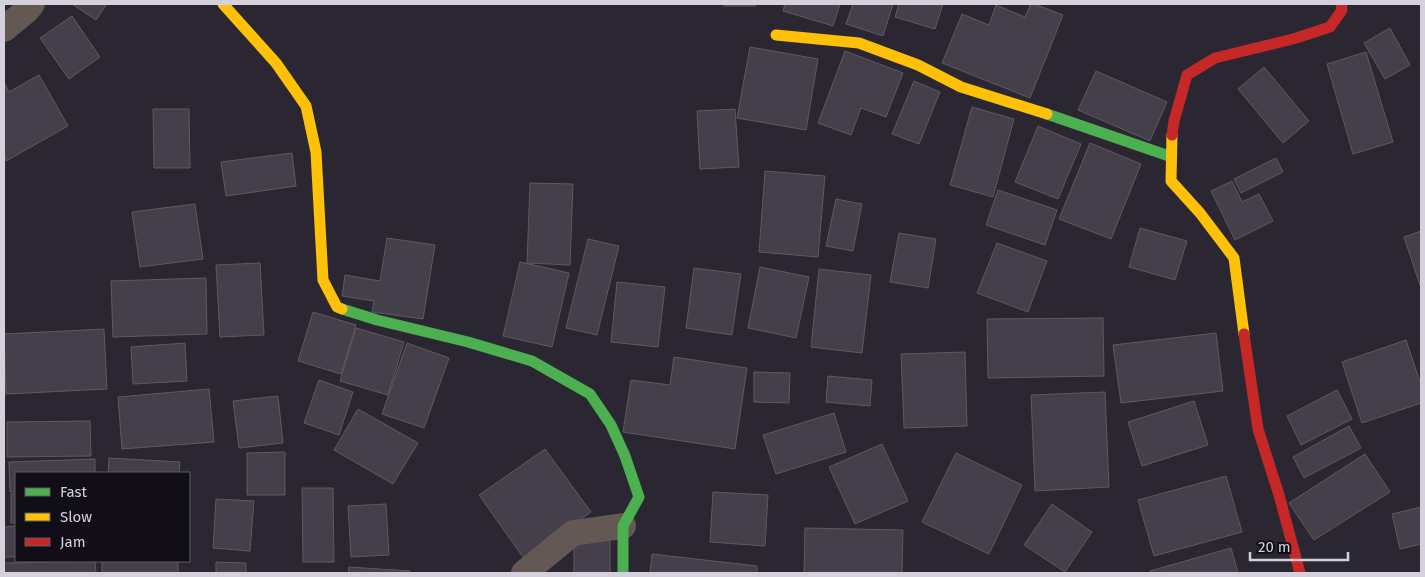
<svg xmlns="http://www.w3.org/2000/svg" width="1425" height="577" viewBox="0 0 1425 577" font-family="'Fira Sans',sans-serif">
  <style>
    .building { fill: #453f4b; stroke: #5e5a62 }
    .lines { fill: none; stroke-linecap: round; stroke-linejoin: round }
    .street { stroke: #635854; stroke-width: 26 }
    .fast { stroke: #4caf50; stroke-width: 11 }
    .slow { stroke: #ffc107; stroke-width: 11 }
    .jam { stroke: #c62828; stroke-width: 11 }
  </style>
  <rect width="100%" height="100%" fill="#2a2732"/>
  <!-- building -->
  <g class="building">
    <polygon points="72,4 107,4 96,20"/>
    <rect x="724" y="4" width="31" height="2"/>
    <polygon points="785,4 840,4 833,26 783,11"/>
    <polygon points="853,4 893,4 883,36 846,24"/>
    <polygon points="899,4 943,4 935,29 895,17"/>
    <polygon points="1031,4 1034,4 1063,15 1030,98 942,63 962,14 989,25 996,5 1025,17"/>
    <polygon points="72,16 100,57 69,79 40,38"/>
    <polygon points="1390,28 1410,65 1385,79 1364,43"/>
    <polygon points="750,47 818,59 806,130 737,118"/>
    <polygon points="845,51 903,73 886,117 861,108 851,135 818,123"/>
    <polygon points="1366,52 1393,142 1353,154 1327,64"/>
    <polygon points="1264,67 1309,121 1283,143 1238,89"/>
    <polygon points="1096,71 1167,102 1150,141 1078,110"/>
    <polygon points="39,75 68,126 6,161 4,156 4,82 9,92"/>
    <polygon points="914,81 940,92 919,144 892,134"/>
    <polygon points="972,107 1014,119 993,197 950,185"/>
    <polygon points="153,109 189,109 190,168 154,168"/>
    <polygon points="735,109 739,167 700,169 697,111"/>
    <polygon points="1038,126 1081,144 1058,199 1015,182"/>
    <polygon points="1090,143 1141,164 1111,239 1059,219"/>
    <polygon points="292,153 296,186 226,196 221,162"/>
    <polygon points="1276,158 1283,172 1241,193 1234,179"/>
    <polygon points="765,171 825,176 818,257 759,252"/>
    <polygon points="1232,181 1242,202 1259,194 1273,221 1235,240 1211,191"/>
    <polygon points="530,183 573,184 570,265 527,263"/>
    <polygon points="998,190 1057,210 1045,245 986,225"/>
    <polygon points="836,199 862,204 853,251 826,246"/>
    <polygon points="195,204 203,259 140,267 132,212"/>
    <polygon points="1140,228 1187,241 1175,280 1129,267"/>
    <polygon points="1421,231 1421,288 1404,237"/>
    <polygon points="899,233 936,239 928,288 890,282"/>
    <polygon points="387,238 435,245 423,319 372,312 374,301 342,296 345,275 380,281"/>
    <polygon points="588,239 619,246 597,335 566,328"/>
    <polygon points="997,243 1047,261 1028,312 977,293"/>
    <polygon points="520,262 569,273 552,347 503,336"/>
    <polygon points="260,263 264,335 220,337 216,265"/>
    <polygon points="760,267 809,277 796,338 748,328"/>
    <polygon points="694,268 741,274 732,335 686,328"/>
    <polygon points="819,269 871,275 862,353 811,347"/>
    <polygon points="206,278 207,334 113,337 111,281"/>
    <polygon points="617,282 665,287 658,347 611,342"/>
    <polygon points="313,312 356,325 341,374 298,361"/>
    <polygon points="1103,318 1104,376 988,378 987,319"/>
    <polygon points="356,328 404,342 388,395 340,381"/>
    <polygon points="104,329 107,389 6,394 4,334"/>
    <polygon points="1216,333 1223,391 1121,403 1113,345"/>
    <polygon points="1406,340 1421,385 1421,403 1362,423 1342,362"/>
    <polygon points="185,343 187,381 133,384 131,347"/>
    <polygon points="407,343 449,358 424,428 382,414"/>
    <polygon points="965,352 967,426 904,428 901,354"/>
    <polygon points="674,357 747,368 735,449 623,432 631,380 670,385"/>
    <polygon points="754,372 790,373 789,403 754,402"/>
    <polygon points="828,376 872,380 870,406 826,402"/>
    <polygon points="319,380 353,392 339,435 304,423"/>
    <polygon points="209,389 214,442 122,449 118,397"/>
    <polygon points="1337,390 1352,419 1301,445 1287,416"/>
    <polygon points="1105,392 1109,487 1035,491 1031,395"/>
    <polygon points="278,396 283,443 239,448 233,401"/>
    <polygon points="1194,401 1208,445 1142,466 1128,422"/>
    <polygon points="358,409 418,443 393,484 334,450"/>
    <polygon points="834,413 846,452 776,474 763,435"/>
    <polygon points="90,421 91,456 7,457 7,422"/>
    <polygon points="1349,426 1361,448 1304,478 1293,457"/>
    <polygon points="882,444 908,501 855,524 829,467"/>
    <polygon points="545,449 591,512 525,560 479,495"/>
    <polygon points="285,452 285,495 247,495 247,453"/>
    <polygon points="956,453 1022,485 989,554 922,522"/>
    <polygon points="1365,454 1390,492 1314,540 1289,503"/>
    <polygon points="109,458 180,462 179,473 108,473"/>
    <polygon points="95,459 95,473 16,473 16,492 10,492 9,462"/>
    <polygon points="1226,476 1242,532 1154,556 1138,500"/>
    <polygon points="302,488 333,488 334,562 303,562"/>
    <polygon points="713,492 768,495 765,546 710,542"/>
    <rect x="11" y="494" width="5" height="29"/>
    <polygon points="216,499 254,501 250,551 213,548"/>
    <polygon points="386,504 389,555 351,557 348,506"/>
    <polygon points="1052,504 1092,532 1065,572 1024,545"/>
    <polygon points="1421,507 1421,544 1400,549 1392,514"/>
    <polygon points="16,526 16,557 4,557 4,527"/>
    <polygon points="805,528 903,530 902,573 804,573"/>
    <polygon points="574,538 610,539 610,573 574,573"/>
    <polygon points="1231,548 1238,573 1150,573 1150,571"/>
    <polygon points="652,554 757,566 757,573 650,573"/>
    <polygon points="95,561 96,573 4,573 4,563"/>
    <polygon points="102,561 178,561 178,573 110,573 102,572"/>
    <polygon points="216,562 246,563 246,573 216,573"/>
    <polygon points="349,567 410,571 410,573 348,573"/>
  </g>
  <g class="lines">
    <!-- street -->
    <g class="street">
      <polyline points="4,29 26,11 32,4"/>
      <polyline points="524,573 573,533 623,526"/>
    </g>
    <!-- fast -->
    <g class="fast">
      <polyline points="1047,114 1169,156"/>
      <polyline points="342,309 377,320 468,342 532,361 590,394 611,425 625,456 639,497 623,526 623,573"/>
    </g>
    <!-- slow -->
    <g class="slow">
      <polyline points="223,4 276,63 306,106 316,152 323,280 337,307 342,309"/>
      <polyline points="776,35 859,43 918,65 961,87 1047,114"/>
      <polyline points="1172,135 1171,181 1200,213 1234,258 1244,334"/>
    </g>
    <!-- jam -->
    <g class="jam">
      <polyline points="1172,135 1174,121 1187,75 1215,58 1293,39 1330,27 1342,10 1341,4"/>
      <polyline points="1244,334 1258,429 1279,495 1300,573"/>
    </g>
  </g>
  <!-- border -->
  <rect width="1425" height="577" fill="none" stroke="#d4d1dd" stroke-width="10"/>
  <!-- legend -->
  <rect x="15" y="472" width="175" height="90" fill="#110e17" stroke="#5f5c66"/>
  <rect x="25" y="488" width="25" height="8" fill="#4caf50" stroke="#5f5c66"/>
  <text x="60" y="497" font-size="15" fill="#d4d1dd">Fast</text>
  <rect x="25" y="513" width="25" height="8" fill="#ffc107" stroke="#5f5c66"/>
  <text x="60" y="522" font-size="15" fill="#d4d1dd">Slow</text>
  <rect x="25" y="538" width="25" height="8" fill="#c62828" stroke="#5f5c66"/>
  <text x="60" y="547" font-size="15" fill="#d4d1dd">Jam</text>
  <!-- scale -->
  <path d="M1250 552v8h98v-8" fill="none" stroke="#d4d1dd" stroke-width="2.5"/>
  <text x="1258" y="552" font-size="15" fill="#d4d1dd" stroke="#110e17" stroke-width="4" paint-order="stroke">20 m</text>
</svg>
